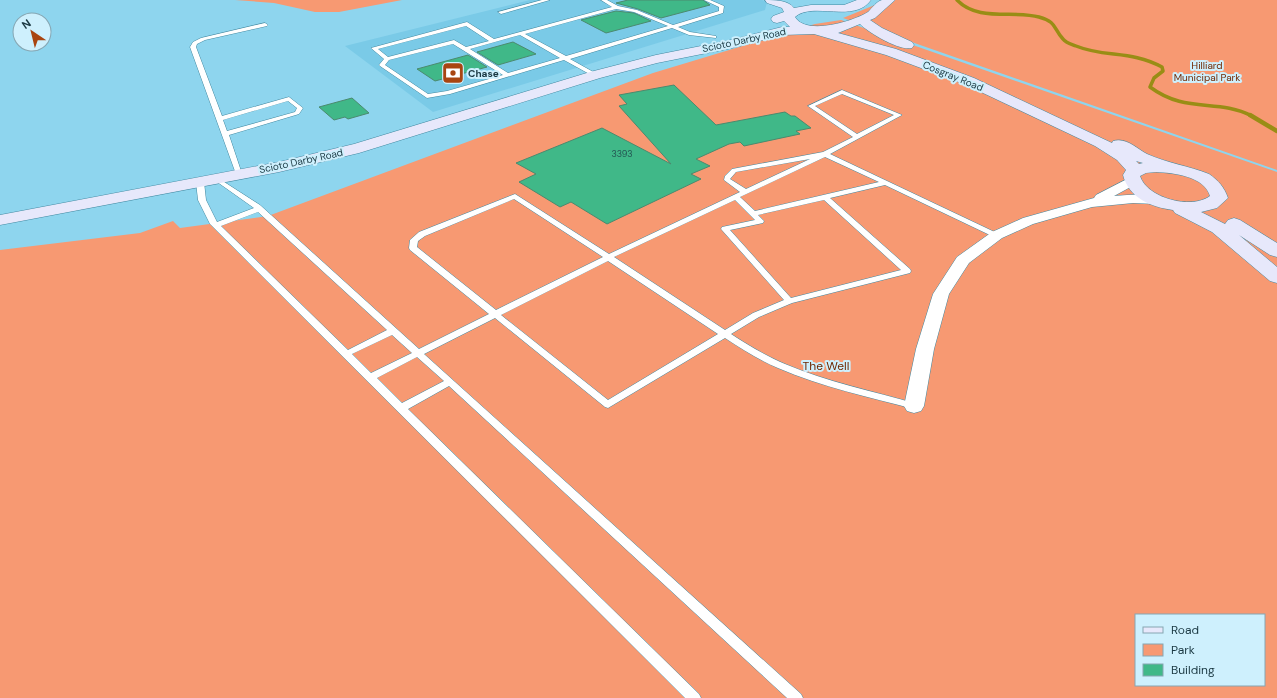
<svg xmlns="http://www.w3.org/2000/svg" width="1277" height="698" viewBox="0 0 1277 698" font-family="'DM Sans',sans-serif">
  <style>
    .built { fill: #7acae7 }
    .green { fill: #f79972; fill-rule: evenodd }
    .lines { fill: none; stroke-linecap: round; stroke-linejoin: round }
    .stream-far1 { stroke: #998d15; stroke-width: 3.5 }
    .stream { stroke: #998d15; stroke-width: 4.5 }
    .building { fill: #40b888; stroke: #4b8a6e }
    .service-casing { stroke: #4288a0; stroke-width: 1 }
    .minor-casing { stroke: #4288a0; stroke-width: 1 }
    .secondary-casing { stroke: #4288a0; stroke-width: 1 }
    .service { fill: #fff; fill-rule: evenodd }
    .minor { fill: #fff; fill-rule: evenodd }
    .secondary { fill: #e7e8fb; fill-rule: evenodd }
    .labels { text-anchor: middle; dominant-baseline: central; stroke-width: 4; stroke-linejoin: round; paint-order: stroke }
    .far-number-label { font-size: 9px; fill: #245854 }
    .far-street-label { font-size: 10px; fill: #1a3842; stroke: #cef0fd }
    .far-park-label { font-size: 10px; fill: #712700; stroke: #cef0fd }
    .far-poi-label { font-size: 10px; font-weight: bold; fill: #1a3842; stroke: #cef0fd; text-anchor: start }
    .park-label { font-size: 12px; fill: #712700; stroke: #cef0fd }
  </style>
  <rect width="100%" height="100%" fill="#8ed5ee"/>
  <!-- built -->
  <polygon class="built" points="530,0 762,0 767,2 765,10 433,112 345,46"/>
  <!-- green -->
  <g class="green">
    <polygon points="235,0 402,0 339,12 315,12 274,3"/>
    <polygon points="887,0 1277,0 1277,170 843,18"/>
    <path d="M841 20 1277 172V698H0V250L140 233 173 221 180 228 268 216 653 73 815 24ZM1136 615H1264V685H1136Z"/>
  </g>
  <g class="lines">
    <!-- stream-far1 -->
    <path class="stream-far1" d="M957 0C978 22 1013 10 1039 17 1057 22 1053 28 1063 39 1066 43 1071 44 1076 46 1105 58 1131 50 1162 67L1163 71 1154 78 1150 87C1186 114 1217 98 1252 116"/>
    <!-- stream -->
    <polyline class="stream" points="1250,115 1277,131"/>
  </g>
  <!-- building -->
  <g class="building">
    <polygon points="628,0 703,0 710,5 661,18 638,9 616,3"/>
    <polygon points="616,11 634,13 651,21 606,33 581,20"/>
    <polygon points="513,42 536,54 498,65 477,52"/>
    <polygon points="468,55 487,67 435,81 417,69"/>
    <polygon points="674,85 716,125 785,112 791,116 795,116 811,128 796,131 800,134 744,146 740,142 729,144 696,159 710,166 691,174 701,179 607,224 571,202 560,207 519,182 536,174 516,163 602,128 671,164 619,106 627,104 619,95"/>
    <polygon points="352,98 369,113 348,119 345,117 334,120 319,107"/>
  </g>
  <g class="lines">
    <!-- service casing -->
    <g class="service-casing">
      <g id="service">
        <polygon points="542,0 550,0 501,14 498,12"/>
        <path d="M601 0H607L618 6 637 10 673 25 719 11V7L704 0H710L724 6 723 13 678 27 690 32 716 36V38L689 35 672 28 570 59 597 74V76H593L564 60 450 94 427 98 380 66 379 65 384 59 371 48 467 22 494 39 612 7ZM616 9 634 12 668 26 566 56 525 34ZM466 26 489 41 466 47 454 40 388 57 378 49ZM520 35 560 58 508 73 470 49ZM453 44 503 75 447 91 428 94 385 65 389 60Z"/>
        <path d="M265 23 268 25 267 26 205 40 197 44 196 47 222 116 289 97 303 108 299 114 229 135 242 174 239 176 236 174 190 47 193 42 201 38ZM288 101 297 108 295 112 227 131 223 120Z"/>
        <path d="M842 90 902 115 830 154 1001 235 1000 237H994L885 185 830 198 910 269 911 271 910 273 792 303 759 317 731 334C748 345 766 356 785 364 827 382 873 391 917 404L919 406 917 408 914 409C869 397 822 387 778 368 759 360 742 349 725 338L608 408 605 407 495 318 424 354 801 694 803 698H787L449 386 408 409 699 694 701 698H685L210 224 198 200 196 182 200 180 204 182 206 200 217 222 254 208 213 179 216 177 218 178 260 205 419 349 489 314 410 250 409 248 410 240 419 232 515 194 609 254 740 192 724 180 725 176 732 169 823 152 853 137 808 106ZM842 94 894 115 857 134 815 106ZM825 157 879 182 755 211 740 197ZM810 159 746 189 730 179 736 172ZM514 199 603 257 496 310 417 247 418 241 425 236ZM735 200 755 220 722 227 721 229 784 300 753 313 725 330 614 257ZM824 200 901 270 791 298 730 230 763 223 764 221 758 215ZM258 212 387 330 348 350 221 226ZM608 261 718 334 608 400 501 315ZM392 335 412 353 371 373 352 354ZM417 357 444 381 402 403 377 378Z"/>
      </g>
    </g>
    <!-- minor casing -->
    <g class="minor-casing">
      <path id="minor" d="M1131 177 1136 178 1138 181 1136 184 1114 196C1130 195 1146 193 1161 197L1163 200 1161 203 1156 204 1133 203 1092 207 1033 224 1002 238 969 263 949 294 934 349 924 406 921 411 914 413 907 411 904 406 916 349 933 294 957 257 992 232 1023 218 1094 198 1096 195Z"/>
    </g>
    <!-- secondary casing -->
    <g class="secondary-casing">
      <path id="secondary" d="M765 0C775 0 788 0 794 8L811 5H844L857 0H871C854 24 813 1 795 17 806 36 854 21 868 12 872 8 877 1 882 0 886 0 891 0 895 0L875 18 870 20 882 28 912 42 914 45 912 48C899 51 869 33 860 24L838 33 896 49 974 78 1112 143 1113 141C1126 137 1136 148 1147 154 1167 163 1189 166 1209 174 1219 181 1224 187 1228 198L1217 208 1201 212 1225 224 1228 220 1234 218 1240 220 1277 243V257L1270 255 1239 235 1277 267V283L1270 281 1212 232 1175 213 1173 210C1151 207 1129 198 1123 175L1126 170 1117 160 1095 146 964 84 886 55 814 34 782 35 732 48 657 63 600 78 359 153 279 172 0 225V215L279 162 354 144 590 72 656 55 731 40 782 27H790L784 21 777 23 773 22 771 19 773 16 784 12 782 8 767 3ZM1136 161 1143 163 1139 164ZM1156 172C1174 173 1204 176 1210 196 1191 210 1147 198 1140 176L1146 173Z"/>
    </g>
    <!-- service -->
    <use href="#service" class="service"/>
    <!-- minor -->
    <use href="#minor" class="minor"/>
    <!-- secondary -->
    <use href="#secondary" class="secondary"/>
  </g>
  <!-- icons -->
  <defs>
    <g id="bank-square" transform="scale(1.15)"><rect x="-9" y="-9" width="18" height="18" rx="4" fill="#a94511" stroke="#cef0fd"/><path d="M-6-4H6V4H-6ZM0-2.3a2.3 2.3 0 1 0 0 4.6a2.3 2.3 0 1 0 0-4.6Z" fill="#fff"/></g>
  </defs>
  <g fill-rule="evenodd">
    <use href="#bank-square" x="453" y="73"/>
  </g>
  <g class="labels">
    <!-- far-number labels -->
    <g class="far-number-label">
      <text x="622" y="154">3393</text>
    </g>
    <!-- far-street labels -->
    <g class="far-street-label">
      <text transform="translate(744 40) rotate(-12)">Scioto Darby Road</text>
      <text transform="translate(953 76) rotate(22)">Cosgray Road</text>
      <text transform="translate(301 161) rotate(-12)">Scioto Darby Road</text>
    </g>
    <!-- far-park labels -->
    <g class="far-park-label">
      <text x="1207" y="65">Hilliard<tspan x="1207" dy="12">Municipal Park</tspan></text>
    </g>
    <!-- far-poi labels -->
    <g class="far-poi-label">
      <text x="468" y="73">Chase</text>
    </g>
    <!-- park labels -->
    <g class="park-label">
      <text x="826" y="366">The Well</text>
    </g>
  </g>
  <!-- legend -->
  <rect x="1135" y="614" width="130" height="72" fill="#cef0fd" stroke="#86a6b2"/>
  <rect x="1143" y="627" width="20" height="6" fill="#e7e8fb" stroke="#86a6b2"/>
  <text x="1171" y="634" font-size="12" fill="#1a3842">Road</text>
  <rect x="1143" y="644" width="20" height="12" fill="#f79972" stroke="#86a6b2"/>
  <text x="1171" y="654" font-size="12" fill="#1a3842">Park</text>
  <rect x="1143" y="664" width="20" height="12" fill="#40b888" stroke="#86a6b2"/>
  <text x="1171" y="674" font-size="12" fill="#1a3842">Building</text>
  <!-- north arrow -->
  <g transform="translate(32 32) rotate(325)"><circle r="19" fill="#cef0fd" stroke="#86a6b2"/>
  <path d="M0-3L7 15L0 10L-7 15Z" fill="#a94511"/>
  <text y="-6" font-size="11" font-weight="bold" text-anchor="middle" fill="#1a3842">N</text>
  </g>
</svg>
